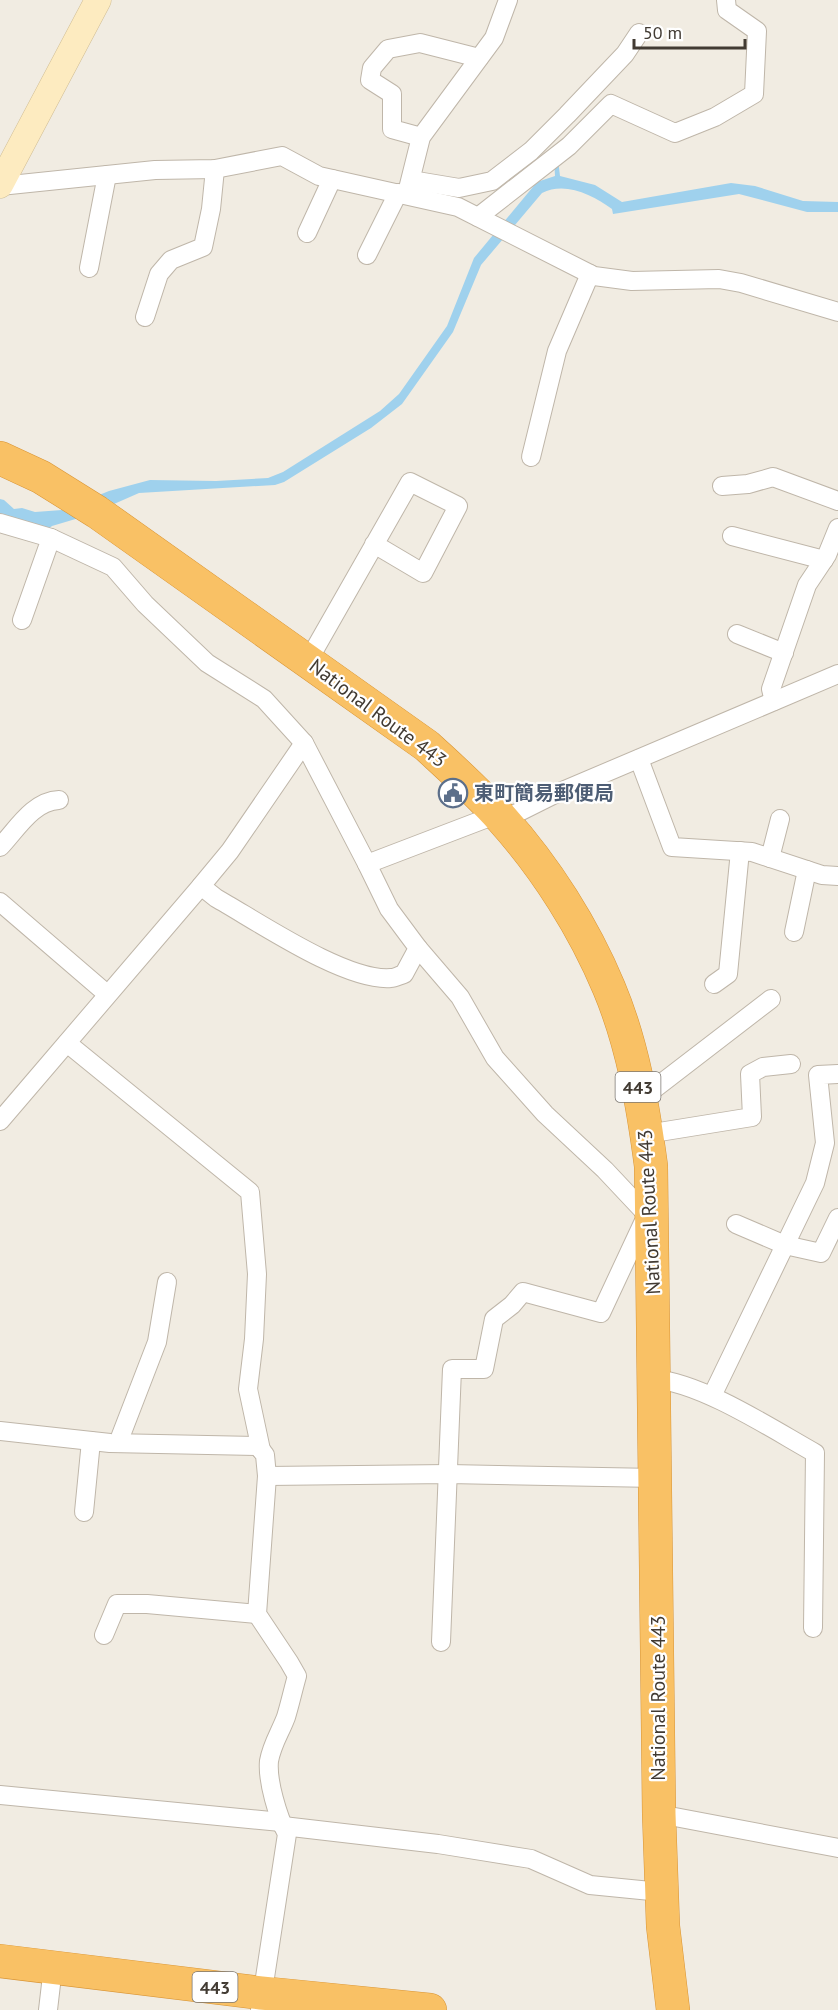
<svg xmlns="http://www.w3.org/2000/svg" width="838" height="2010" viewBox="0 0 838 2010" font-family="'PT Sans','Noto Sans JP',sans-serif">
  <style>
    .water { fill: #9fd1ed }
    .lines { fill: none; stroke-linecap: round; stroke-linejoin: round }
    .street-casing { stroke: #bfb6a9; stroke-width: 20 }
    .secondary-casing { stroke: #d0bd93; stroke-width: 27 }
    .highway-casing { stroke: #d89435; stroke-width: 34 }
    .street { stroke: #fff; stroke-width: 18 }
    .secondary { stroke: #fdebc0; stroke-width: 26 }
    .highway { stroke: #f9c165; stroke-width: 33 }
    .labels { text-anchor: middle; dominant-baseline: central; stroke-width: 4.5; stroke-linejoin: round; paint-order: stroke }
    .shield { fill: #fff; stroke: #7b7670; stroke-width: 1.5 }
    .shield-label { font-size: 18px; font-weight: bold; fill: #423b33 }
    .street-label { font-size: 20px; fill: #423b33; stroke: #fff }
    .service-label { font-size: 20px; font-weight: bold; fill: #4e5e75; stroke: #fff; text-anchor: start }
  </style>
  <rect width="100%" height="100%" fill="#f1ece2"/>
  <!-- water -->
  <path class="water" d="M554 158 558 159 560 176 595 185 622 202 731 183 755 186 803 201 838 202V212H807L739 194 613 214 612 209C593 195 565 181 542 193L481 265 453 332 402 404 371 428 284 482 275 485 139 493 89 515 52 526 47 530 0 515V499L4 500 14 509 22 508 35 512 62 510 109 491 150 480 216 481 268 478 283 472 380 411 399 394 447 326 474 258 537 182 555 176Z"/>
  <g class="lines">
    <!-- street casing -->
    <g class="street-casing">
      <g id="street">
        <polyline points="421,137 392,129 392,94 370,80 372,68 388,49 420,43 479,58"/>
        <polyline points="411,180 459,188 492,181 531,151 567,115 625,54 639,33"/>
        <polyline points="0,186 155,170 215,169 282,156 319,176 458,207 594,276 632,281 719,279 741,283 838,312"/>
        <polyline points="408,189 421,137 494,38 508,0"/>
        <polyline points="478,217 569,146 611,104 675,133 715,117 754,94 757,31 727,10 726,0"/>
        <polyline points="307,233 332,179"/>
        <polyline points="367,255 398,193"/>
        <polyline points="89,268 107,175"/>
        <polyline points="145,317 159,274 171,260 203,247 211,209 215,169"/>
        <polyline points="531,457 557,351 590,274"/>
        <polyline points="722,486 748,484 773,477 838,501"/>
        <polyline points="0,523 51,538 22,620"/>
        <polyline points="732,536 824,560"/>
        <polyline points="51,538 113,567 145,604 207,663 264,699 304,743"/>
        <polyline points="737,634 784,653"/>
        <polyline points="308,661 410,482 458,506 423,573 374,544"/>
        <polyline points="774,701 771,689 807,585 827,555 838,528"/>
        <polyline points="639,759 672,847 752,852 822,875 838,876"/>
        <path d="M0 847C17 829 33 801 59 800"/>
        <polyline points="770,858 780,819"/>
        <polyline points="201,886 230,851 304,743 367,864"/>
        <polyline points="0,902 107,994"/>
        <polyline points="794,932 807,870"/>
        <polyline points="418,948 460,997 495,1058 545,1114 605,1170 652,1220 643,1223 601,1313 523,1292 512,1305 494,1319 484,1369 452,1369 441,1642"/>
        <polyline points="714,984 728,974 740,851"/>
        <polyline points="67,1043 250,1192 257,1274 254,1339 248,1389 261,1450"/>
        <polyline points="641,1099 771,999"/>
        <path d="M0 1121 201 886 216 898C257 921 346 982 391 978 395 978 400 975 404 974L418 948 389 909 367 864 490 817 503 820 553 795 838 674"/>
        <polyline points="647,1134 752,1117 750,1074 763,1067 791,1064"/>
        <polyline points="736,1224 785,1245 821,1253 838,1218"/>
        <path d="M654 1379C702 1383 772 1429 815 1453L813 1628"/>
        <polyline points="712,1396 815,1183 825,1143 818,1075 838,1074"/>
        <path d="M0 1431 110 1443 258 1446 265 1455 267 1476 257 1614 289 1662 297 1676C293 1690 290 1704 286 1717 280 1733 272 1744 269 1761 267 1781 278 1817 287 1834L260 2010"/>
        <polyline points="118,1443 157,1342 167,1282"/>
        <polyline points="267,1476 449,1474 656,1478"/>
        <polyline points="84,1512 91,1441"/>
        <polyline points="104,1635 117,1604 147,1604 257,1614"/>
        <polyline points="0,1795 281,1822"/>
        <polyline points="659,1814 838,1848"/>
        <polyline points="283,1826 438,1844 531,1859 590,1885 661,1892"/>
        <polyline points="48,2010 53,1967"/>
      </g>
    </g>
    <!-- secondary casing -->
    <g class="secondary-casing">
      <polyline id="secondary" points="0,185 98,0"/>
    </g>
    <!-- highway casing -->
    <g class="highway-casing">
      <g id="highway">
        <path d="M0 458 41 477 97 512 427 746C453 770 479 793 502 819 546 868 584 928 609 988 633 1045 643 1106 651 1166L659 1814 663 1926 673 2010"/>
        <polyline points="0,1961 261,1993 430,2010"/>
      </g>
    </g>
    <!-- street -->
    <use href="#street" class="street"/>
    <!-- secondary -->
    <use href="#secondary" class="secondary"/>
    <!-- highway -->
    <use href="#highway" class="highway"/>
  </g>
  <!-- icons -->
  <defs>
    <g id="civic-ring" transform="scale(1.5)"><circle r="9.5" fill="#fff" stroke="#5c6f8a" stroke-width="1.5"/><path d="M-.6-6.5H3V-4.5H.6V-3L4-1V1h2V6H-6V1h2V-1L-.6-3ZM-1.2 2.5V6h2.4V2.5Z" fill="#5c6f8a"/></g>
  </defs>
  <g fill-rule="evenodd">
    <use href="#civic-ring" x="453" y="793"/>
  </g>
  <g class="labels">
    <!-- shield labels -->
    <g class="shield">
      <rect x="615.5" y="1072" width="45" height="30" rx="4.5"/>
      <rect x="192.5" y="1972" width="45" height="30" rx="4.5"/>
    </g>
    <g class="shield-label">
      <text x="638" y="1087">443</text>
      <text x="215" y="1987">443</text>
    </g>
    <!-- street labels -->
    <g class="street-label">
      <text transform="translate(378 713) rotate(37)">National Route 443</text>
      <text transform="translate(649 1212) rotate(-93)">National Route 443</text>
      <text transform="translate(658 1698) rotate(-90)">National Route 443</text>
    </g>
    <!-- service labels -->
    <g class="service-label">
      <text x="474" y="793">東町簡易郵便局</text>
    </g>
  </g>
  <!-- scale -->
  <path d="M634 39v9h111v-9" fill="none" stroke="#423b33" stroke-width="3"/>
  <text x="643" y="39" font-size="18" fill="#423b33" stroke="#ffffff" stroke-width="4.5" paint-order="stroke">50 m</text>
</svg>
